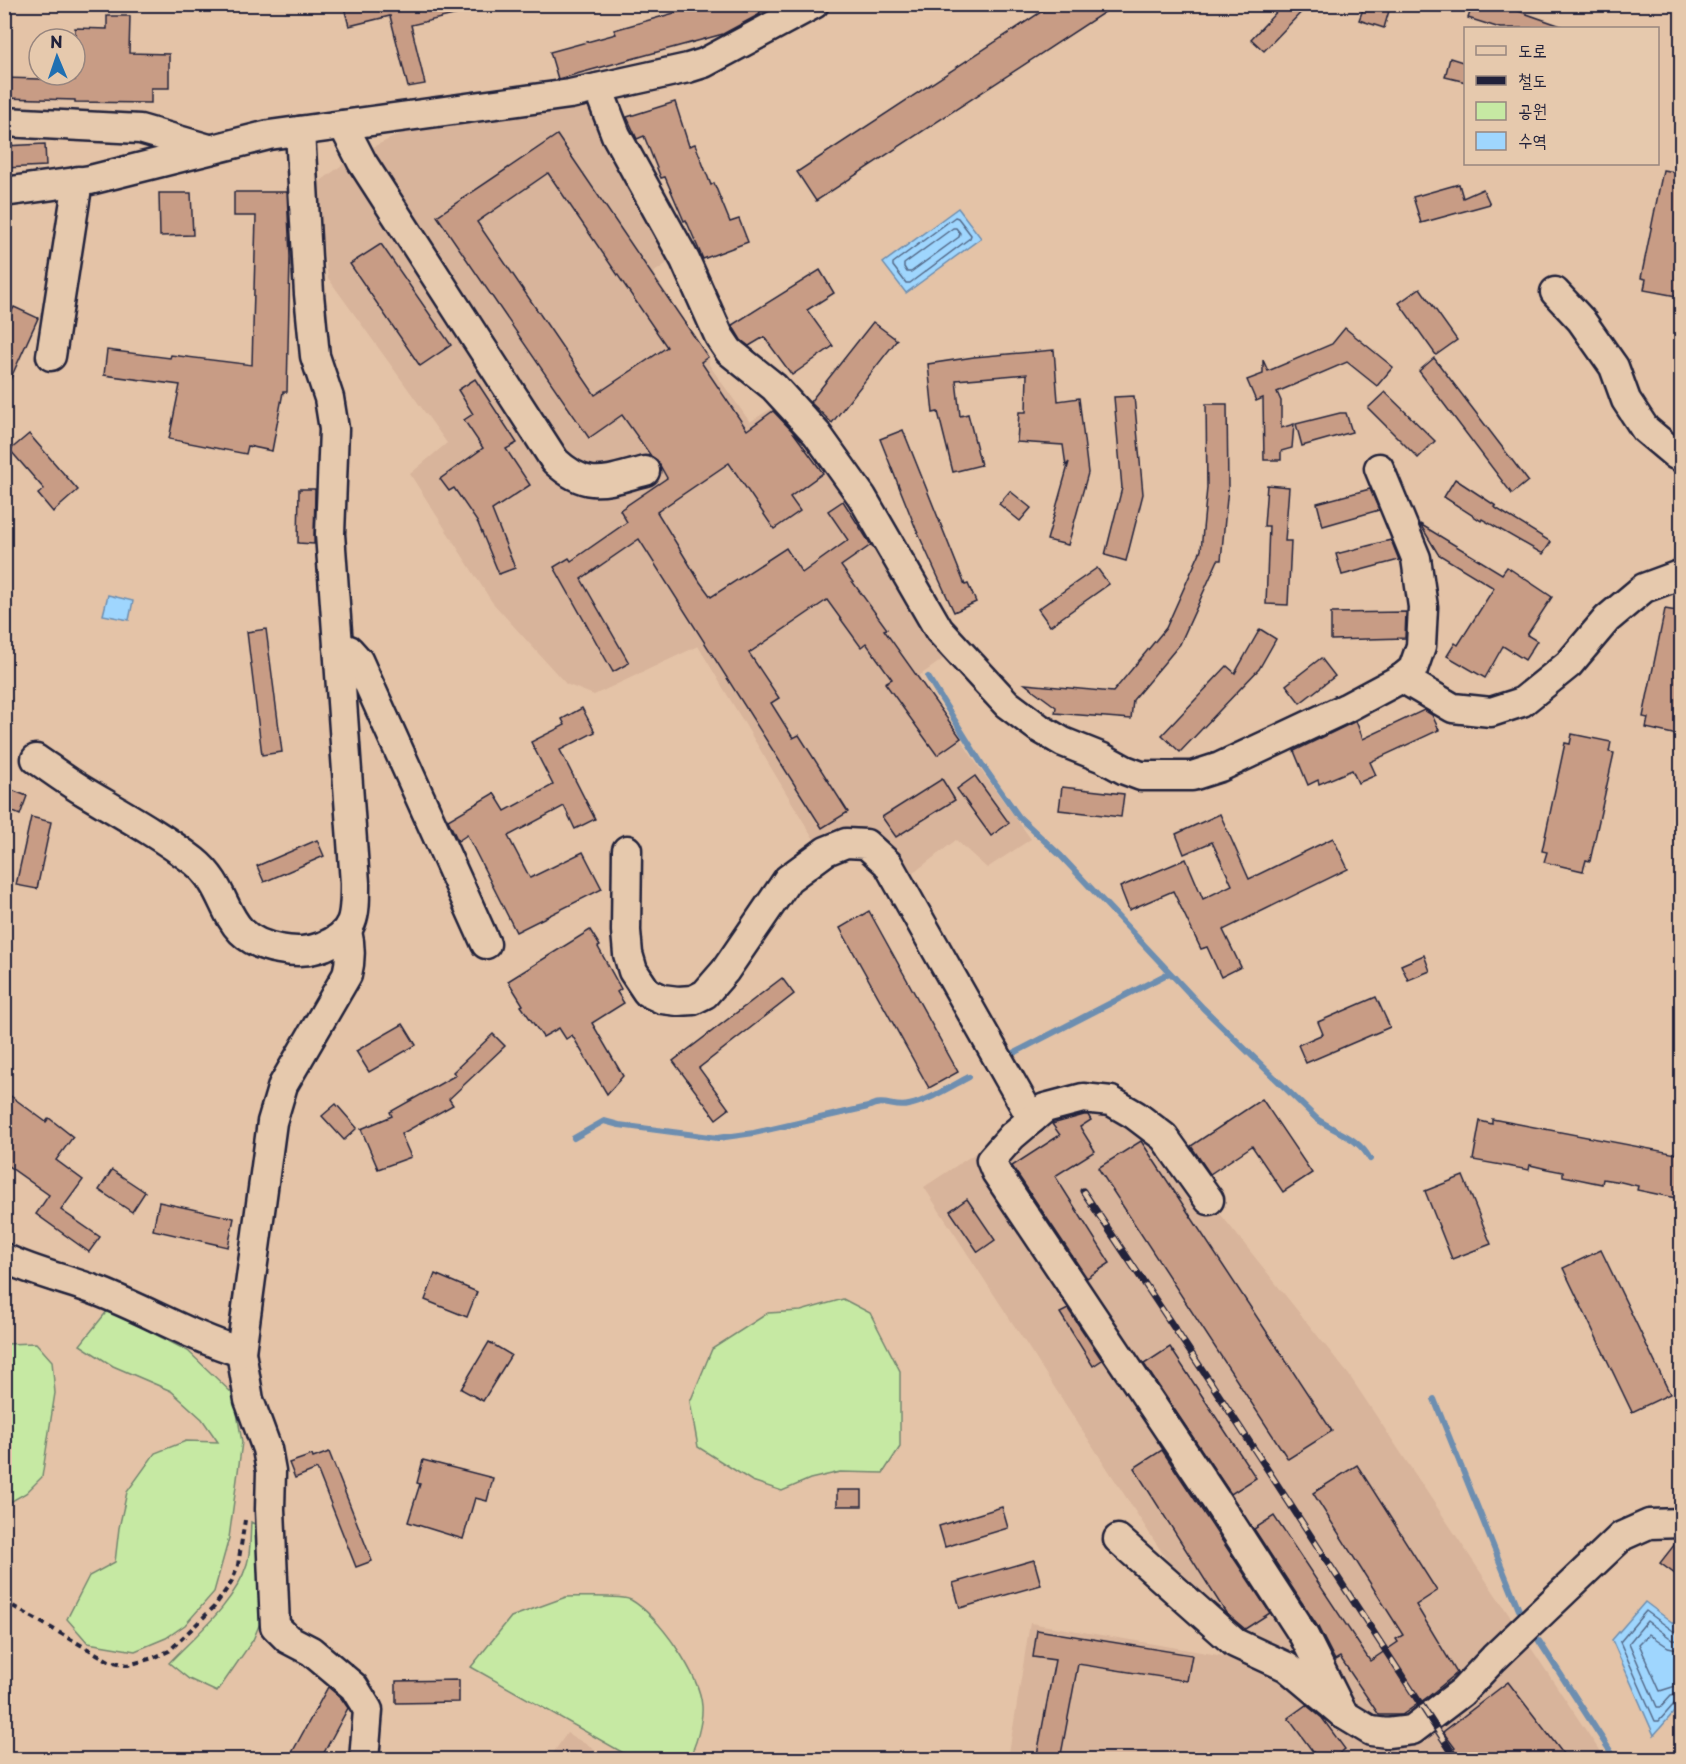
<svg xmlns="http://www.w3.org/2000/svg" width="1686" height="1764" viewBox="0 0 1686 1764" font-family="'Playpen Sans','Poor Story',sans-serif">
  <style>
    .built { fill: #d8b49b }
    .green { fill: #c6e9a3; stroke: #74866f; stroke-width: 1.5 }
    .water { fill: #9fd6fe; stroke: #6d8eb0; stroke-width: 1.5 }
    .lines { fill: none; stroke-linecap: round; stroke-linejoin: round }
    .shore { stroke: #546a89; stroke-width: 1.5 }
    .stream { stroke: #6d8eb0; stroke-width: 6 }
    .building { fill: #c89c85; stroke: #22223b; stroke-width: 1.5; fill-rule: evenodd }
    .minor-casing { stroke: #22223b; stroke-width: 33 }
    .path { stroke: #22223b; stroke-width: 4; stroke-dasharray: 6 4.5; stroke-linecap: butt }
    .minor { stroke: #e6c9ad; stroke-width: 28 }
    .rail-casing { stroke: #22223b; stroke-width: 7 }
    .rail { stroke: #e6c9ad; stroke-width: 4.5; stroke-dasharray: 14; stroke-linecap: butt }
  </style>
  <rect width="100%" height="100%" fill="#e4c3a7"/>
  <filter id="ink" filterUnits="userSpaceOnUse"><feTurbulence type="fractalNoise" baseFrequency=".0167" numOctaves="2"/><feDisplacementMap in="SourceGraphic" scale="12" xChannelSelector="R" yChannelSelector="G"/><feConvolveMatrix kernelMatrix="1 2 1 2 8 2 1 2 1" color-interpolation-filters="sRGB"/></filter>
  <g filter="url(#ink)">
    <!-- built -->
    <g class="built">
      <polygon points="567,103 596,107 670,261 653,273 709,357 709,365 750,422 778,404 824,474 835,476 946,657 919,676 980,769 1031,839 987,868 956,840 912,874 891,855 818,846 698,646 594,695 566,684 492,602 410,474 447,443 328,278 314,186 342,165 347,159 411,129"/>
      <polygon points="1082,1083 1162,1141 1349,1375 1605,1759 1008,1759 1030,1623 1230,1657 924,1187"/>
      <polygon points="567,1733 611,1759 549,1759"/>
    </g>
    <!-- green -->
    <g class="green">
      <polygon points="843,1299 870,1313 900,1371 900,1447 883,1473 840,1472 810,1479 782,1491 752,1481 698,1447 690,1402 712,1349 768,1313 801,1311"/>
      <polygon points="108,1310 188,1351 234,1395 242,1442 229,1538 214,1592 185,1625 166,1638 135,1651 88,1643 67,1619 89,1576 115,1562 119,1528 127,1492 155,1453 186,1441 218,1442 202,1419 171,1391 113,1366 80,1345"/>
      <polygon points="36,1343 52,1361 55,1393 42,1477 26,1493 5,1505 5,1344"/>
      <path d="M251 1522 265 1530V1611L253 1640 217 1692 189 1679 169 1663C197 1634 235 1603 247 1564 251 1551 250 1535 251 1522Z"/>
      <path d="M566 1597C578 1597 624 1595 631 1600 658 1615 700 1675 702 1706 703 1721 696 1747 688 1759H634L471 1667 511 1617Z"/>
    </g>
    <!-- water -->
    <g class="water">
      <polygon points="958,208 981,238 906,293 883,263"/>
      <polygon points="108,595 133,601 129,620 103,615"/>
      <polygon points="1645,1602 1681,1629 1681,1704 1654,1735 1612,1640"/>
    </g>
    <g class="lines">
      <!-- shore -->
      <g class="shore">
        <polygon points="955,217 958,218 971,235 970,238 910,283 906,283 893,266 893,263"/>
        <polygon points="953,228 956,228 960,233 959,237 911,272 907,272 904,267 904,264"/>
        <polyline points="1682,1634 1676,1633 1646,1611 1620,1642 1655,1721 1659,1721 1675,1703 1682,1701"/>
        <polyline points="1682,1641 1673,1640 1647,1621 1629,1643 1657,1707 1661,1707 1671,1696 1682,1693"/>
        <polyline points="1682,1650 1668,1647 1649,1634 1639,1644 1660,1691 1682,1684"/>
      </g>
      <!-- stream -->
      <g class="stream">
        <path d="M928 677 983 766 1019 817 1061 856 1203 1008 1317 1119C1337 1133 1358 1137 1370 1159"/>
        <polyline points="1010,1055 1169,973"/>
        <path d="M574 1138 604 1121 619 1125 718 1138 754 1133 868 1107C884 1098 894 1109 909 1105 930 1100 950 1087 969 1077"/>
        <polyline points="1434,1399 1519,1610"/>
        <polyline points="1539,1641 1616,1760"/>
      </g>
    </g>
    <!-- building -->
    <g class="building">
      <polygon points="343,4 470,4 471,11 411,25 425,84 408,87 390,16 349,26"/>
      <polygon points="706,4 758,4 760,14 723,34 558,79 550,52 616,34 614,30"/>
      <polygon points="1053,4 1117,4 816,201 797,172"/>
      <polygon points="1284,4 1309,4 1264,51 1251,39"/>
      <polygon points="1365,4 1391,4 1384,28 1359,20"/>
      <polygon points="1473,4 1498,4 1561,26 1560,28 1500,28 1468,18"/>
      <polygon points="107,16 130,16 129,53 169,54 169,88 151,88 151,103 75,102 75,100 4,98 4,78 75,80 75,28 107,29"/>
      <polygon points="1450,58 1466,63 1466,82 1445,77"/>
      <polygon points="675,102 689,146 695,144 711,185 714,183 730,222 739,219 748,242 703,259 686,220 684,221 665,177 661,178 644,136 637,139 627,117"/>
      <path d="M557 135 708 357 701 362 747 430 773 411 793 432 823 473 790 497 800 511 774 529 729 463 657 512 700 582 711 597 786 548 802 573 848 540 828 511 843 501 871 545 841 566 887 629 884 630 961 738 937 755 885 683 892 679 866 643 861 647 827 600 749 653 779 698 771 703 793 738 799 735 848 812 822 828 639 539 581 579 629 663 613 672 554 567 569 558 571 561 627 522 620 510 667 478 657 460 651 456 622 415 589 438 437 216ZM548 173 667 347 595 395 477 222Z"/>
      <polygon points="45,144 46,166 4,168 4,146"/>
      <polygon points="1663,170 1682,173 1682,297 1644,290 1646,279 1641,278"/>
      <polygon points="1459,184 1463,198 1483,189 1490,204 1421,223 1413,197"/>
      <polygon points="234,192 287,192 290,257 287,392 283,392 272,451 248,446 246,454 169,439 180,385 104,375 107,350 170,358 171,355 252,365 256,216 234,216"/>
      <polygon points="159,193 191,193 193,235 160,236"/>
      <polygon points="381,244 451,345 420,366 350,264"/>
      <polygon points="820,270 834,293 807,310 833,346 792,375 764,337 749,346 741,340 732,325"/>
      <polygon points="1420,288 1457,340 1436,355 1399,303"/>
      <polygon points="14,307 38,318 4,393 4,328"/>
      <polygon points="873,322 897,340 832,423 810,402"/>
      <polygon points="1345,328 1393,367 1377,386 1347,362 1277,392 1281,401 1281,428 1294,424 1292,448 1281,451 1281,460 1264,460 1263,398 1256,401 1247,380 1263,374 1263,360 1268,371 1332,344"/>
      <polygon points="1054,350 1058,401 1079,398 1088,473 1068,545 1047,540 1069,462 1066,466 1063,445 1017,442 1019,412 1026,412 1027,374 956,380 960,416 968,414 981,465 953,472 938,412 933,413 928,364 974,357"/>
      <polygon points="1434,358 1528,481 1512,494 1419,371"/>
      <polygon points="475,379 517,443 506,449 530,485 492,510 515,568 499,574 478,523 454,488 449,491 440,479 483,448 464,420 473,414 458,390"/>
      <polygon points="1385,392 1435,441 1418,458 1368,408"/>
      <polygon points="1134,396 1143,494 1126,561 1105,555 1122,488 1114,397"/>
      <polygon points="1206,404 1227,404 1228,488 1221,560 1218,560 1180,644 1133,700 1131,719 1055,713 1056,707 1025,684 1113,692 1166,628 1201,550 1207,488"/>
      <polygon points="1340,413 1346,413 1352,432 1302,446 1296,424"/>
      <polygon points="903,430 965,585 968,584 976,602 954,612 916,529 880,439"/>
      <polygon points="29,434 78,490 53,512 38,494 44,489 10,450"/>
      <polygon points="1455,479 1496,506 1494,507 1551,542 1543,554 1482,519 1481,521 1444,497"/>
      <polygon points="1267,485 1289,487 1285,541 1291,541 1288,605 1266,604 1269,526 1264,526"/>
      <polygon points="299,489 315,489 314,544 298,543"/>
      <polygon points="1370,489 1379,510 1323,526 1317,503"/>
      <polygon points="1010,491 1031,508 1020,521 999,504"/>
      <polygon points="1420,524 1502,574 1507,567 1552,597 1527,635 1537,641 1525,660 1503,646 1485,678 1447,656 1455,643 1458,645 1494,588 1438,554"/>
      <polygon points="1391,540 1399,560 1342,575 1336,554"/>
      <polygon points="1097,568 1109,584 1050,626 1038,609"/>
      <polygon points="1665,609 1682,612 1682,736 1646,728 1648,718 1643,717"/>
      <polygon points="1406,612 1405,638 1331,640 1331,613"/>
      <polygon points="266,629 282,752 262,755 247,632"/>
      <polygon points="1260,629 1276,639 1259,669 1180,752 1162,735 1227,666 1235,673"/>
      <polygon points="1321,658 1335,676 1300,703 1286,685"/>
      <polygon points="582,708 595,732 560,750 595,819 575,829 564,806 508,836 530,878 583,852 602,889 516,932 467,835 458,841 448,820 494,793 505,811 553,785 531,742 565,725 562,719"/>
      <polygon points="1424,710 1432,715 1439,730 1370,762 1376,775 1358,783 1352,770 1319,784 1318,780 1308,785 1294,751 1356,721 1363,739"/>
      <polygon points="1572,734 1611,742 1609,752 1614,753 1590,861 1586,860 1583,871 1544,862 1547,852 1542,851 1565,743 1570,744"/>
      <polygon points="975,776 1009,823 991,836 957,789"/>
      <polygon points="942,779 955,800 896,837 882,817"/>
      <polygon points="4,787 27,796 20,815 4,808"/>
      <polygon points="1062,787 1124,794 1121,817 1059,810"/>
      <polygon points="1220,814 1249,879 1333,838 1348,869 1223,930 1241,967 1221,977 1207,947 1201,949 1173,891 1129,910 1120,887 1186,859 1203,899 1232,885 1212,842 1184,854 1176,834"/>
      <polygon points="31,817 51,822 37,889 16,885"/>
      <polygon points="317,840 324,856 264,882 257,866"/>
      <polygon points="869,911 958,1072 929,1088 840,928"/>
      <polygon points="590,930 600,946 598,947 621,989 617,992 624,1003 592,1023 623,1076 607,1094 572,1035 566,1039 559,1028 543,1037 521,1006 523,1005 508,981"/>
      <polygon points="1424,955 1430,971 1408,980 1401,965"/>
      <polygon points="782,978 794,994 699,1068 729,1109 716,1119 673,1061"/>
      <polygon points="1376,997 1390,1027 1306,1063 1298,1045 1323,1034 1318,1022"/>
      <polygon points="403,1024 416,1045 369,1072 356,1051"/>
      <polygon points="493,1034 505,1046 449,1099 453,1105 401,1134 411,1157 378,1169 361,1129 392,1116 390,1112 456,1075 453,1072"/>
      <polygon points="4,1091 46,1122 49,1118 73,1137 56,1160 83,1180 61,1210 100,1237 89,1252 36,1214 49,1195 4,1163"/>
      <polygon points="1262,1099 1312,1173 1283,1192 1252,1146 1210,1174 1191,1146"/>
      <polygon points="336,1104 357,1128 344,1140 322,1116"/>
      <polygon points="1084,1115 1088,1115 1091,1120 1080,1127 1095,1151 1055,1176 1110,1263 1087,1278 1012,1166 1060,1135 1052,1124"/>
      <polygon points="1492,1119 1682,1155 1682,1194 1677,1193 1676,1198 1637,1190 1638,1186 1621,1182 1603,1179 1602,1184 1563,1176 1563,1172 1547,1169 1530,1165 1529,1170 1473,1160 1480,1121 1492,1124"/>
      <polygon points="1141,1141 1332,1431 1288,1459 1098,1168"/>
      <polygon points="112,1170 145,1192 132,1212 99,1190"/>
      <polygon points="1463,1176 1491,1244 1452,1259 1425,1191"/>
      <polygon points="967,1199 995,1240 978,1252 950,1211"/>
      <polygon points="159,1202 234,1218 228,1247 153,1230"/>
      <polygon points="1601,1250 1670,1394 1632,1412 1563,1268"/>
      <polygon points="435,1274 477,1292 467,1317 425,1300"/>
      <polygon points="1068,1309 1102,1360 1093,1366 1060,1313"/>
      <polygon points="489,1342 511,1355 483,1401 461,1389"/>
      <polygon points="1170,1347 1256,1478 1231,1494 1144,1364"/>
      <polygon points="1162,1450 1270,1613 1245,1629 1226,1613 1134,1468"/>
      <polygon points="329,1452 372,1561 356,1567 317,1469 295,1478 289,1463 312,1455 313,1458"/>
      <polygon points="423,1460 493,1478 487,1501 475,1498 463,1539 408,1522 420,1484 417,1483"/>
      <polygon points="1357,1465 1437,1591 1416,1605 1457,1673 1429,1696 1402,1715 1379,1715 1340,1657 1335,1660 1318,1627 1254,1529 1274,1516 1370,1661 1398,1642 1396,1639 1403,1635 1313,1493"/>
      <rect x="837" y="1490" width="25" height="16"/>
      <polygon points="1002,1507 1008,1528 945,1547 939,1526"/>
      <polygon points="1678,1540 1682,1540 1682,1579 1660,1563"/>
      <polygon points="1034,1560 1041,1585 960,1608 953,1583"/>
      <polygon points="1037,1630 1192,1655 1187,1681 1078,1664 1060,1760 1036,1760 1055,1660 1033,1657"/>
      <polygon points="459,1680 459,1702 396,1703 396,1681"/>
      <polygon points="1508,1682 1568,1760 1438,1760 1455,1748 1443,1732"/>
      <polygon points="328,1687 341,1698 348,1708 320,1760 288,1760"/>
      <polygon points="1306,1705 1322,1718 1345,1749 1331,1760 1319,1760 1288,1718"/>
    </g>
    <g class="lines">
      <!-- minor casing -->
      <g class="minor-casing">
        <g id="minor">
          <polyline points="598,88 616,135 685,260 719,336 729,351 774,387 817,434 862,497 939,630 1007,704 1039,728 1063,742 1103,758 1125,770 1141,776 1192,776 1220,767 1346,708 1402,678 1413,669 1421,646 1423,607 1416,558 1379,468"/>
          <polyline points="4,122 140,129 209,149"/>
          <path d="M343 125 362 162 555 461C588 492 606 481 645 471"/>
          <polyline points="4,192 90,180 269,135 570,94 688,68 704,63 814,4"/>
          <polyline points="1555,292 1581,320 1614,367 1626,400 1645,429 1676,455 1682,457"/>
          <polyline points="51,356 78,181"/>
          <polyline points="338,647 349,650 358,660 486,944"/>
          <polyline points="1402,678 1453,708 1491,712 1522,702 1569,664 1607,619 1644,588 1682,574"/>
          <path d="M36 759C52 770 68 782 85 792 122 814 160 835 194 861 234 893 218 938 279 949 295 952 308 952 324 946 356 933 355 914 355 883L330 534 334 429 329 398 315 356 309 294 300 131"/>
          <polyline points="627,850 626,931 628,954 633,971 647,992 662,999 678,1001 693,1000 705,994 725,971 788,879 826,851 846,843 866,844 888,864 1032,1119"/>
          <path d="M347 931C351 947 351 959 347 975L283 1085 272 1122 241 1352 249 1400 267 1449 271 1471 270 1509 275 1626 288 1639 311 1651 354 1687 368 1710 364 1760"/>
          <polyline points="1209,1200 1164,1137 1135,1115 1111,1101 1083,1098 1045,1108 1012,1136 991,1160 996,1172 1217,1502 1304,1636 1343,1714"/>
          <path d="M4 1258C35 1273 69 1280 100 1292 148 1311 192 1337 241 1352"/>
          <polyline points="1118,1539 1235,1643 1287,1667 1343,1714 1371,1731 1387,1733 1412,1730 1462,1692 1494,1658 1622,1536 1649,1524 1682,1523"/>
        </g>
      </g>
      <!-- path -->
      <polyline class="path" points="4,1601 109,1661 128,1665 153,1658 169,1651 214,1607 231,1583 238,1565 245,1520"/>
      <!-- minor -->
      <use href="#minor" class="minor"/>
      <!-- rail casing -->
      <g class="rail-casing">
        <polyline id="rail" points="1083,1191 1211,1383 1457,1760"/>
      </g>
      <!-- rail -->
      <use href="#rail" class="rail"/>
    </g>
  </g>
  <!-- margin -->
  <rect width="1686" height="1764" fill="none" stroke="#e6c9ad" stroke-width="24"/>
  <rect x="12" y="12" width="1662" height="1740" fill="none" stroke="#22223b" stroke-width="2" filter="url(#ink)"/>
  <!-- legend -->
  <rect x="1464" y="27" width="195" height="138" fill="#e6c9ad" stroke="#98867f" stroke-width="1.5"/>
  <rect x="1476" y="46" width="30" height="9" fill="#e6c9ad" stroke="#98867f" stroke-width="1.5"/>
  <text x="1518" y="57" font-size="18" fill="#22223b">도로</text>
  <rect x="1476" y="76" width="30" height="9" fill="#22223b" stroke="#98867f" stroke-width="1.5"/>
  <text x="1518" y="87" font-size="18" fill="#22223b">철도</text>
  <rect x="1476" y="102" width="30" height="18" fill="#c6e9a3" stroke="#98867f" stroke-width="1.5"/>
  <text x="1518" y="117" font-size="18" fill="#22223b">공원</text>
  <rect x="1476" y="132" width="30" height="18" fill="#9fd6fe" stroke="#98867f" stroke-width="1.5"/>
  <text x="1518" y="147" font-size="18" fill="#22223b">수역</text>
  <!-- north arrow -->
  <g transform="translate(57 57) rotate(358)"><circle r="28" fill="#e6c9ad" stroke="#98867f" stroke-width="1.5"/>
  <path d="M0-4.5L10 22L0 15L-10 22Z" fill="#1f6fb2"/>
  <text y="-9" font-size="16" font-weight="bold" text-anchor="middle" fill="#22223b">N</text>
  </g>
</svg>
